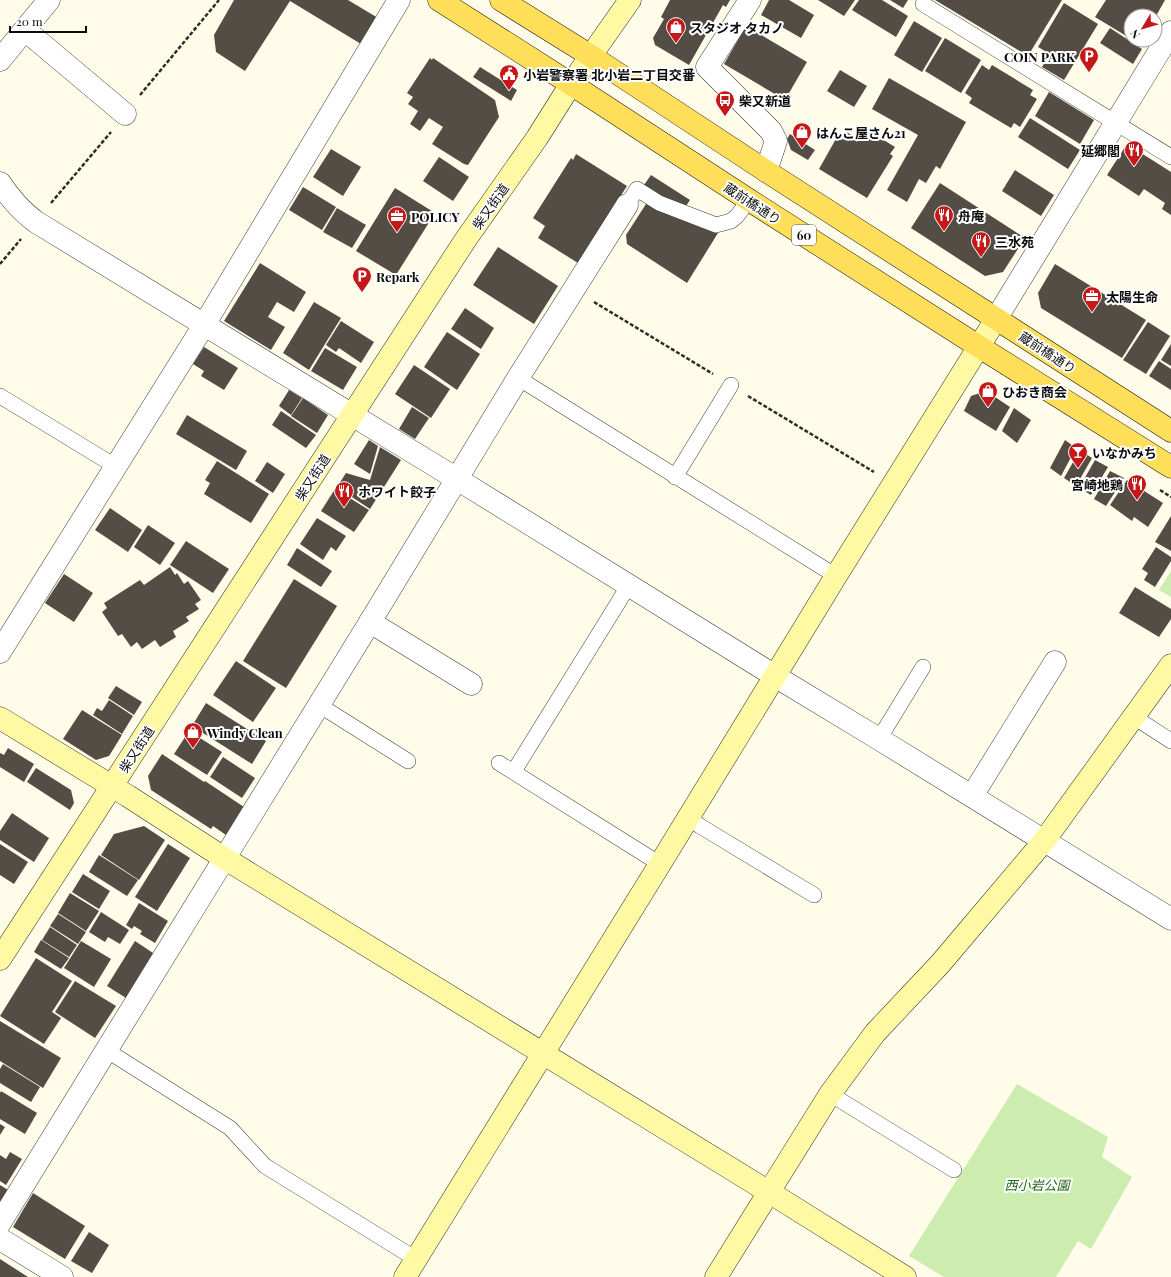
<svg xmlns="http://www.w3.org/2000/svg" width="1171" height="1277" viewBox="0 0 1171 1277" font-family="'Playfair Display','Noto Sans JP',serif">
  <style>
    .green { fill: #ccecb0 }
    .building { fill: #544d46 }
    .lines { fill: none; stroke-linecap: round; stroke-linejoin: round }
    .lane-casing { stroke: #3e3e3e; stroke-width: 16 }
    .street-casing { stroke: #3e3e3e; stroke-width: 23 }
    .secondary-casing { stroke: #2d2d2d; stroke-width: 23 }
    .primary-casing { stroke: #1c1c1c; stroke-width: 23 }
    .path { stroke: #2d2d2d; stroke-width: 2.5; stroke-dasharray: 4 2; stroke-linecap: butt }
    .lane { stroke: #fff; stroke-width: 15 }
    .street { stroke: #fff; stroke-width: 22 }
    .secondary { stroke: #fff9a4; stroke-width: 22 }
    .primary { stroke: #ffdf59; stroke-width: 22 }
    .labels { text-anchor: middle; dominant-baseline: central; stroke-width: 4; stroke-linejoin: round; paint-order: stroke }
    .shield { fill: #fff; stroke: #545454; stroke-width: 1 }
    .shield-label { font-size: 12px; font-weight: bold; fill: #0b0b0b }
    .poi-label { font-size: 13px; font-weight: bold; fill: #0b0b0b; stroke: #fff; text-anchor: start }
    .street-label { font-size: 13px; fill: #0b0b0b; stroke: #fff }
    .park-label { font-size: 13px; font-style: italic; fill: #246717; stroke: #fff }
  </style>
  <rect width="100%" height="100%" fill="#fffce9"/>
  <!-- green -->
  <g class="green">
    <polygon points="1171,571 1171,597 1159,590"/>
    <polygon points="1017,1084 1108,1137 1102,1157 1132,1177 1091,1249 1078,1241 1056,1277 944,1277 909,1256"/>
  </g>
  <!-- building -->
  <g class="building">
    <polygon points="234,0 348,0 378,18 361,44 290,1 245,71 216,52 214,35"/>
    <polygon points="670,0 730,0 726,7 723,5 689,65 655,45 653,38 664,19 661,17"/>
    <polygon points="769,0 789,0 814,15 801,38 761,15"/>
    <polygon points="818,0 855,0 844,16"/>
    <polygon points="859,0 882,0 908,16 896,37 852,10"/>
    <polygon points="890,0 908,0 903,8"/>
    <polygon points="935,0 1062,0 1028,56"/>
    <polygon points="1106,0 1165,0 1156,16 1131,16 1131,33 1128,37 1095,17"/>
    <polygon points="1064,3 1098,24 1064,80 1042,67 1050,54 1038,47"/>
    <polygon points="914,21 942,38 922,72 894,55"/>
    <polygon points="746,26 807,62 785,100 724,64"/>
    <polygon points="1110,28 1142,49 1133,64 1100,43"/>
    <polygon points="945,38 981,60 961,93 925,71"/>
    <polygon points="430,58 432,60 433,58 495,100 499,117 468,165 464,164 432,144 443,127 429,118 420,131 410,124 418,111 408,104 413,97 407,93"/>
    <polygon points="982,65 989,70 992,65 1033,90 1030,95 1037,99 1020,127 1014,123 1011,128 969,103 972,98 965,93"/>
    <polygon points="480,67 517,90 511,101 473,77"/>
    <polygon points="840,70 867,86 854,107 827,91"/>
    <polygon points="889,78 966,122 940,169 936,166 926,183 919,179 907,202 887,190 918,135 872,109"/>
    <polygon points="1049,92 1094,120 1080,144 1035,116"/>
    <polygon points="1030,118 1080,150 1068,169 1018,137"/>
    <polygon points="861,126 895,147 890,154 893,156 867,198 819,169 837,137 842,140 847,132 854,137"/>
    <polygon points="790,134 815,150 808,160 791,150 787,139"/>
    <polygon points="1127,144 1171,172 1171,215 1162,209 1165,203 1144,189 1139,196 1107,175"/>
    <polygon points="331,149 361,167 343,196 313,177"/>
    <polygon points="576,154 627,186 578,263 538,238 545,226 533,218 571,158 573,160"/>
    <polygon points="439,157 469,177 453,201 423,181"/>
    <polygon points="1015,170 1054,195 1041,216 1002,191"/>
    <polygon points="651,175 690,200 686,206 665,199 644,185"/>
    <polygon points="940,183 1025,238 1003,272 985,276 911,228"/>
    <polygon points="303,187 336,207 322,230 289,210"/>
    <polygon points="395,188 435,213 396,275 356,251"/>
    <polygon points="646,204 718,233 687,283 627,244 626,235"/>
    <polygon points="337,208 366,225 352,248 323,232"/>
    <polygon points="498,247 558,286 534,324 473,285"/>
    <polygon points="260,263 306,292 294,312 277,302 268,317 285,327 271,350 224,321"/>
    <polygon points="1055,264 1146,320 1122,358 1041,308 1038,293"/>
    <polygon points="314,302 341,318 309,370 283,353"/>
    <polygon points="465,308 494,328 481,349 451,329"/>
    <polygon points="341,321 374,342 361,363 339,348 336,352 326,345"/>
    <polygon points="1148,322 1170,336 1146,374 1123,360"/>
    <polygon points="447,332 480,354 457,390 424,367"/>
    <polygon points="1171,344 1171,366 1161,360"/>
    <polygon points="204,347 238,368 224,390 201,376 204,371 193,364"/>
    <polygon points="325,348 357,367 343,390 311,371"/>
    <polygon points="1159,361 1171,369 1171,390 1149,376"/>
    <polygon points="414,365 450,389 431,418 395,394"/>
    <polygon points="289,390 302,398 291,415 279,406"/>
    <polygon points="986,391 1010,407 996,431 964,411 971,396"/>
    <polygon points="303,398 328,415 317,433 291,416"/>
    <polygon points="412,407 429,418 415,439 399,429"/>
    <polygon points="1014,408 1031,420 1017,443 1002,431"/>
    <polygon points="281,411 316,435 306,448 272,425"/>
    <polygon points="187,415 247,451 236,470 176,434"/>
    <polygon points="369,440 378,446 370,474 354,464"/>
    <polygon points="1065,440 1076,448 1061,476 1050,468"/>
    <polygon points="380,447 401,460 370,509 337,487 346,473 370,480"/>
    <polygon points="1080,450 1092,458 1076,486 1064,478"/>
    <polygon points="1095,460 1108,467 1091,495 1079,488"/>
    <polygon points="217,461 269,494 251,523 204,494 210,483 205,480"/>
    <polygon points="267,462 285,474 273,493 255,481"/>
    <polygon points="1110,471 1124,478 1106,506 1094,499"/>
    <polygon points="1127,480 1163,503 1148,527 1134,517 1132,521 1110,505"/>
    <polygon points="335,489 369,510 354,532 321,511"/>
    <polygon points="110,508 142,530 128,552 95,530"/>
    <polygon points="1171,516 1171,551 1155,542"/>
    <polygon points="317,518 346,536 336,551 331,547 323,560 300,544"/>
    <polygon points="148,525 175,543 160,565 134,547"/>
    <polygon points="186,541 229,569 213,593 170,565"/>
    <polygon points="1156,547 1171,557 1171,561 1155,587 1144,580 1148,573 1142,569"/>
    <polygon points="297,548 332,571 321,587 287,565"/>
    <polygon points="170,567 175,575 177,573 184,584 188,581 201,600 195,604 199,609 186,617 189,621 173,631 176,637 160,647 155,640 142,649 137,642 131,647 122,634 118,636 102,612 107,608 104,603 140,580 144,585"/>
    <polygon points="64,574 93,593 74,622 45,603"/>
    <polygon points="294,579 337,606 286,688 243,661"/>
    <polygon points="1135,587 1171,609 1171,619 1159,637 1119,613"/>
    <polygon points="236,661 276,688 253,722 213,695"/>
    <polygon points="116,686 142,702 134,715 108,698"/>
    <polygon points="109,700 133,716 122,734 93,715 97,708 102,711"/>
    <polygon points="206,703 266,741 252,764 192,726"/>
    <polygon points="82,710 122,735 109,756 96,760 63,739"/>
    <polygon points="189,731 222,752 207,775 174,754"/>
    <polygon points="8,748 34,764 24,782 0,767 0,753 4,755"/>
    <polygon points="162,754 204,782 205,781 244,807 226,835 213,826 211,829 151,790 148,776"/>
    <polygon points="223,757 255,778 242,798 210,777"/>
    <polygon points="36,768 71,790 74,803 70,810 27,782"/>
    <polygon points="12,813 49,838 34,862 0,840 0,831"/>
    <polygon points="144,826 165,840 139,880 101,855 114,834"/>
    <polygon points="0,844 28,862 14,884 0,875"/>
    <polygon points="168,844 190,858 157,911 135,897"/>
    <polygon points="99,855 138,880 127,896 89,872"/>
    <polygon points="83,874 110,891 99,909 72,892"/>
    <polygon points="70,893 99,911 86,931 58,913"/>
    <polygon points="139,903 168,921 155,943 140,934 142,931 134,926 132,929 126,925"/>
    <polygon points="101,912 129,930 120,944 108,937 105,942 89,932"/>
    <polygon points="58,914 86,932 78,944 50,926"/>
    <polygon points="50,927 77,945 69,957 42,940"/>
    <polygon points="41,940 69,958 61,969 34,952"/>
    <polygon points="81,941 111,959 94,987 64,968"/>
    <polygon points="135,941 153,953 126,998 107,986"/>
    <polygon points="36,958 72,981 52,1012 61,1018 44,1044 0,1016"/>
    <polygon points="75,981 116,1006 95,1038 55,1012"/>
    <polygon points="0,1021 61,1058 43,1088 0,1061"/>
    <polygon points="3,1064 40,1087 31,1102 0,1083 0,1069"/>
    <polygon points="1,1091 37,1113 25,1134 0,1119 0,1093"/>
    <polygon points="0,1124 5,1127 0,1135"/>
    <polygon points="10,1152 22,1159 6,1185 0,1181 0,1155 6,1159"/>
    <polygon points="0,1185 8,1190 0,1202"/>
    <polygon points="33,1193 85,1226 65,1259 13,1227"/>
    <polygon points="89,1232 109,1245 92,1273 71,1261"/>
    <polygon points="0,1259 28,1277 0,1277"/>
  </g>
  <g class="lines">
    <!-- lane casing -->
    <g class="lane-casing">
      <g id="lane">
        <polyline points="923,4 1171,157"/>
        <polyline points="627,205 637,189 659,203 716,225 731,221 737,216 749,200"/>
        <polyline points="518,378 836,576"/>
        <polyline points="0,396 115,466"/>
        <polyline points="675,477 731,385"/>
        <polyline points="319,705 408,761"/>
        <polyline points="1134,717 1171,741"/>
        <polyline points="879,739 923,667"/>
        <polyline points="499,763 660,864"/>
        <polyline points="514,771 629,585"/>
        <polyline points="688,817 700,826 814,895"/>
        <polyline points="106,1050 230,1128 265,1166 416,1259"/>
        <polyline points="830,1094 954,1170"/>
      </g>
    </g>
    <!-- street casing -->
    <g class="street-casing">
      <g id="street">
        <polyline points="750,0 707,67 771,131 776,141 766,171"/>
        <polyline points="25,30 125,114"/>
        <polyline points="0,60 49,0"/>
        <path d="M0 183C10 198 21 211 36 222L457 479 788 684 879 739 1171 919"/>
        <polyline points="996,319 1171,32"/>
        <polyline points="370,622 471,684"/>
        <polyline points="0,652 204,325 399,0"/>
        <polyline points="972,796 1055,662"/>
        <polyline points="0,1223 370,622 518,378 627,205"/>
        <polyline points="0,1239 62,1277"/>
      </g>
    </g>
    <!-- secondary casing -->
    <g class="secondary-casing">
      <g id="secondary">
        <polyline points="0,718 128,796 224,858 769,1192 905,1277"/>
        <polyline points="0,959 464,242 537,138 571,84 630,0"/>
        <polyline points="405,1277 660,864 836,576 996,319"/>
        <polyline points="716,1277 830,1094 875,1033 940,964 1044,841 1171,665"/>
      </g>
    </g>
    <!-- primary casing -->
    <g class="primary-casing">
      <g id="primary">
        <polyline points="439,0 571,84 749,200 978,346 1171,467"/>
        <polyline points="501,0 591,56 766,171 1171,431"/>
      </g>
    </g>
    <!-- path -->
    <g class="path">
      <polyline points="140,95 219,0"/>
      <polyline points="51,203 111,132"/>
      <polyline points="0,264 21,239"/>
      <polyline points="594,302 713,374"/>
      <polyline points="748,396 874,472"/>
      <polyline points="1160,490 1171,497"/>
    </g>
    <!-- lane -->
    <use href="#lane" class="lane"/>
    <!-- street -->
    <use href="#street" class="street"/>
    <!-- secondary -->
    <use href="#secondary" class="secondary"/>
    <!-- primary -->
    <use href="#primary" class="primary"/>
  </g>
  <!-- icons -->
  <defs>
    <g id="shop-pin" transform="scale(1)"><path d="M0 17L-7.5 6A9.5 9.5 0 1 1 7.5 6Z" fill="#c51919" stroke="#fff"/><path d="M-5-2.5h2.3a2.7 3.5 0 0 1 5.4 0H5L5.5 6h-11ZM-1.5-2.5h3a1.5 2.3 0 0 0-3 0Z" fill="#fff"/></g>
    <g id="parking-pin" transform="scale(1)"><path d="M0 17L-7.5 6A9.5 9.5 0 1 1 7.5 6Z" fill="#c51919" stroke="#fff"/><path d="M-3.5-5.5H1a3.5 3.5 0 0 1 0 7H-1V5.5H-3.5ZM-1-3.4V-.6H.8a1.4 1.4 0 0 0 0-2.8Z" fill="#fff"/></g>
    <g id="civic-pin" transform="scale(1)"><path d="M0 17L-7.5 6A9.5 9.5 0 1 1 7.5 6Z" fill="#c51919" stroke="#fff"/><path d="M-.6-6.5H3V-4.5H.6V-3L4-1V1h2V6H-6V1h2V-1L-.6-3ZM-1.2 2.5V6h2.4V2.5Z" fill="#fff"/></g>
    <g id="bus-pin" transform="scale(1)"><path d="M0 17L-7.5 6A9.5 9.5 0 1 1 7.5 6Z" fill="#c51919" stroke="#fff"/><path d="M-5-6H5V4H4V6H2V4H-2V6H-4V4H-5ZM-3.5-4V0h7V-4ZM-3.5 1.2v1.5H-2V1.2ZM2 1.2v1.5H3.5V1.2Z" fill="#fff"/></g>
    <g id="restaurant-pin" transform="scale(1)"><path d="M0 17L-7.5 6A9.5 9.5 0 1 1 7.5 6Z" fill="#c51919" stroke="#fff"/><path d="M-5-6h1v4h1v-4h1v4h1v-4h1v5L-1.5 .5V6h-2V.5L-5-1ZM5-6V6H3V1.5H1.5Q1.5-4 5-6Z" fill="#fff"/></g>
    <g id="office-pin" transform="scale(1)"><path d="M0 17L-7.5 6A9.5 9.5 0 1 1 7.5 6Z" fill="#c51919" stroke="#fff"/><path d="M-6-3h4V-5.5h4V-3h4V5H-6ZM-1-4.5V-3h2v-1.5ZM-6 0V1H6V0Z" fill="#fff"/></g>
    <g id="bar-pin" transform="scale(1)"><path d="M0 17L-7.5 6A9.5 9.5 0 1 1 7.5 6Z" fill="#c51919" stroke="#fff"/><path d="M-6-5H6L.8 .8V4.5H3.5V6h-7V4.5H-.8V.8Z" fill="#fff"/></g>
  </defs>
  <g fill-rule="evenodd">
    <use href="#shop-pin" x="676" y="27"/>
    <use href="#parking-pin" x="1089" y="56"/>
    <use href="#civic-pin" x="509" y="74"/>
    <use href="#bus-pin" x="725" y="100"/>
    <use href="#shop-pin" x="802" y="132"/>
    <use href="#restaurant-pin" x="1134" y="150"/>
    <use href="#restaurant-pin" x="944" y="215"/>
    <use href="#office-pin" x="397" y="216"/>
    <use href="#restaurant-pin" x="981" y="241"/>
    <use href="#parking-pin" x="362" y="276"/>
    <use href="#office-pin" x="1092" y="296"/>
    <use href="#shop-pin" x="988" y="391"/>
    <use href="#bar-pin" x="1078" y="452"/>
    <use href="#restaurant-pin" x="1137" y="484"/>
    <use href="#restaurant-pin" x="344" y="491"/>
    <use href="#shop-pin" x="193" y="732"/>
  </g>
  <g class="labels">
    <!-- shield labels -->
    <rect class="shield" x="792" y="225" width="24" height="20" rx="3"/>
    <g class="shield-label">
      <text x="804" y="235">60</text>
    </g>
    <!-- poi labels -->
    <g class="poi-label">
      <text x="690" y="27">スタジオ タカノ</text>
      <text x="1075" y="56" text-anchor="end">COIN PARK</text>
      <text x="523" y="74">小岩警察署 北小岩二丁目交番</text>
      <text x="739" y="100">柴又新道</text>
      <text x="816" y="132">はんこ屋さん21</text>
      <text x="1120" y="150" text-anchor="end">延郷閣</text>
      <text x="958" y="215">舟庵</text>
      <text x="411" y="216">POLICY</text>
      <text x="995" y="241">三水苑</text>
      <text x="376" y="276">Repark</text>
      <text x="1106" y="296">太陽生命</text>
      <text x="1002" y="391">ひおき商会</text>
      <text x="1092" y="452">いなかみち</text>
      <text x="1123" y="484" text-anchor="end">宮崎地鶏</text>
      <text x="358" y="491">ホワイト餃子</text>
      <text x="207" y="732">Windy Clean</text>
    </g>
    <!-- street labels -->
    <g class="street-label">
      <text transform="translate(753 203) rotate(33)">蔵前橋通り</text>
      <text transform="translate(490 206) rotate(-55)">柴又街道</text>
      <text transform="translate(1048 352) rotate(33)">蔵前橋通り</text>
      <text transform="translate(312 477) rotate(-57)">柴又街道</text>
      <text transform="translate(136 749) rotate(-57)">柴又街道</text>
    </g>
    <!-- park labels -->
    <g class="park-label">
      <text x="1037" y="1184">西小岩公園</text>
    </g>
  </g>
  <!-- north arrow -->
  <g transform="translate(1143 28) rotate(232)"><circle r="19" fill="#ffffff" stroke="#9d9d9d"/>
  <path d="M0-3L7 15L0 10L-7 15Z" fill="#c51919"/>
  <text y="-6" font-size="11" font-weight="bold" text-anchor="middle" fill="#0b0b0b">N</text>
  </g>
  <!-- scale -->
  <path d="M10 26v6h76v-6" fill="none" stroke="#0b0b0b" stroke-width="2"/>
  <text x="16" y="26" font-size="12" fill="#0b0b0b" stroke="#ffffff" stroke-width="3" paint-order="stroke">20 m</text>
</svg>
